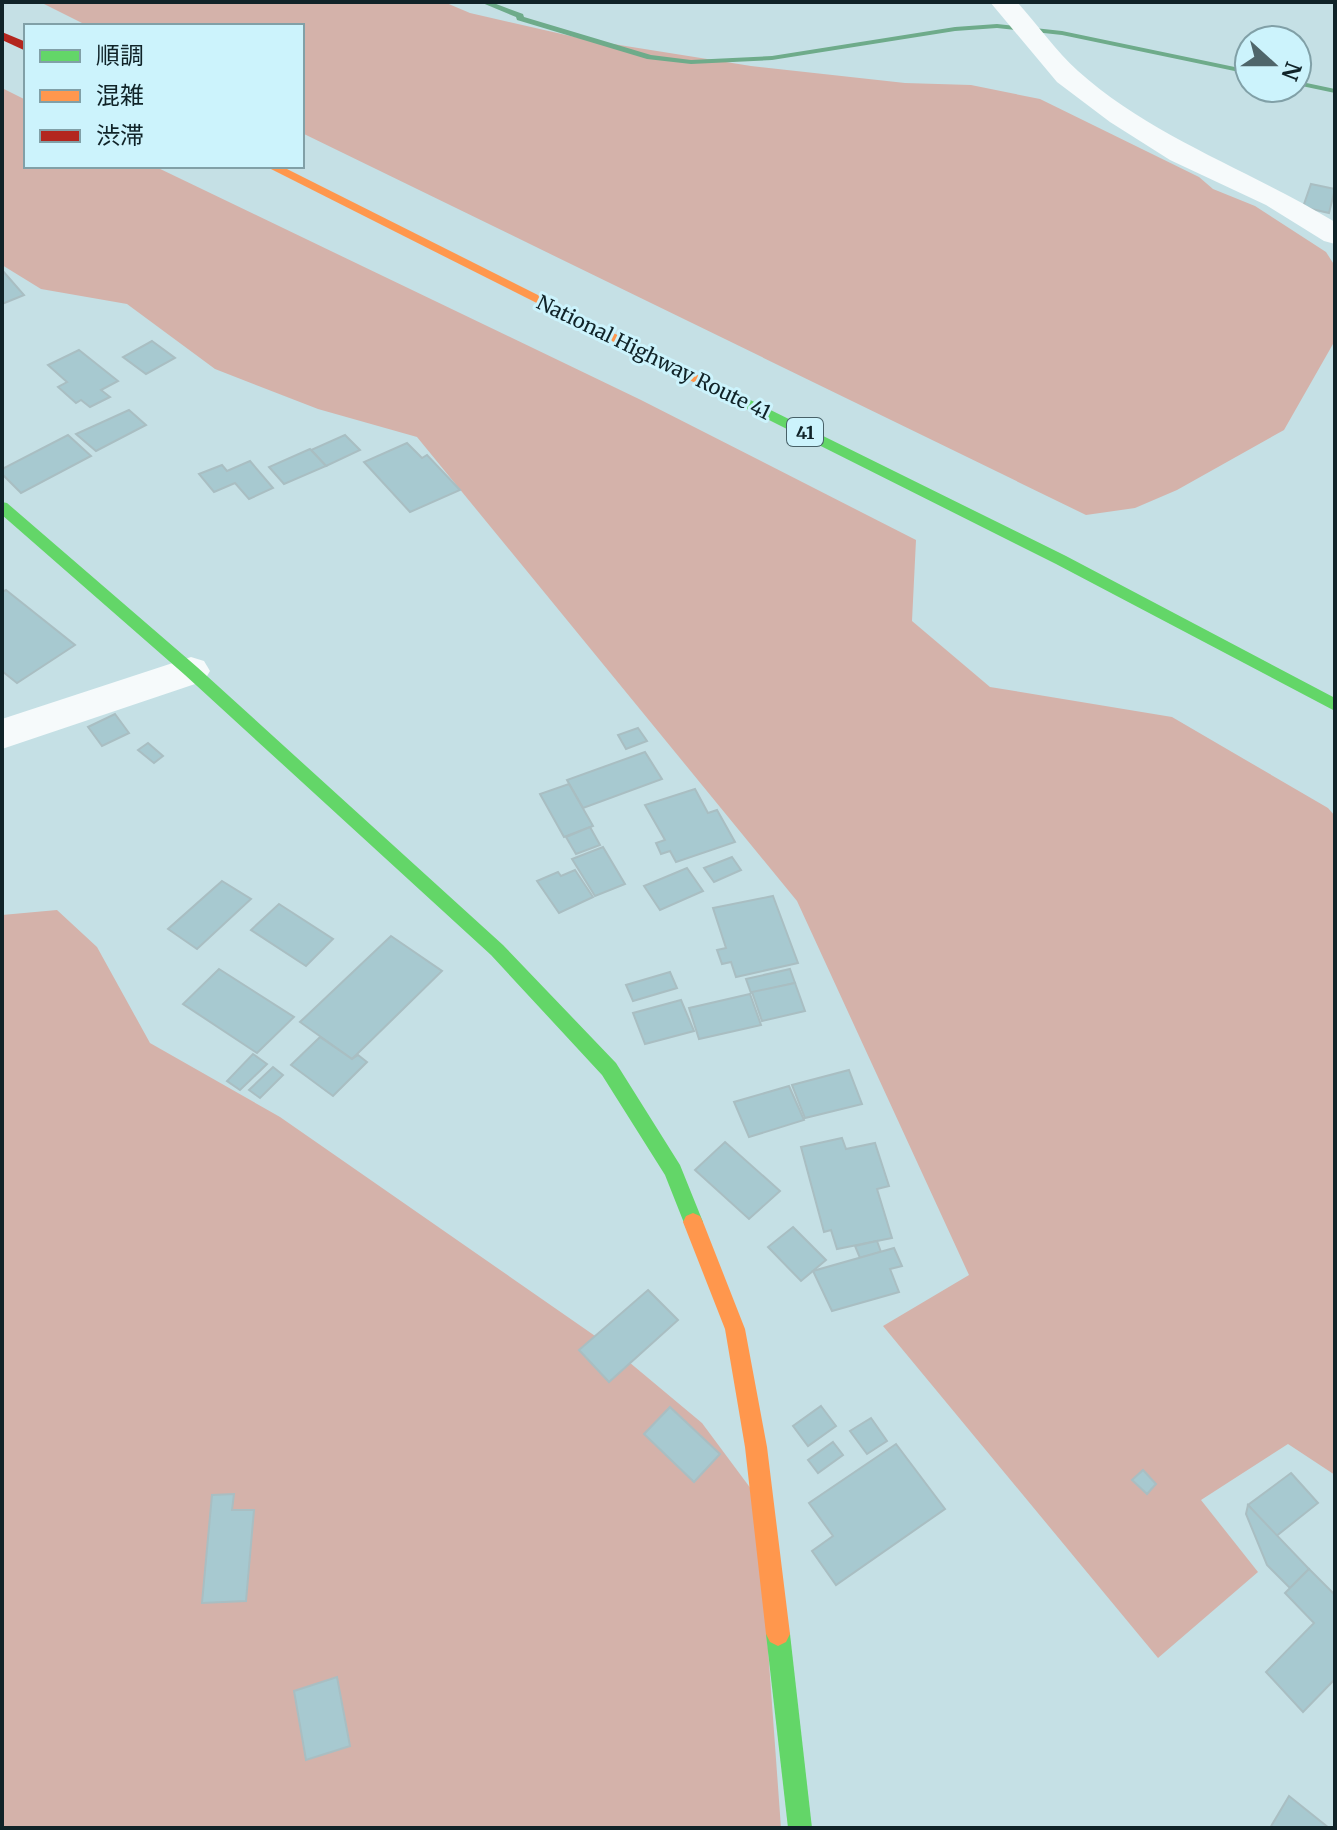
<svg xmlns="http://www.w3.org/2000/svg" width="1337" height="1830" viewBox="0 0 1337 1830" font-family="Merriweather,'Noto Sans JP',serif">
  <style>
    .forest { fill: #d4b2aa }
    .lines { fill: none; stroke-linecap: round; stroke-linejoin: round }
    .stream { fill: #6eab8a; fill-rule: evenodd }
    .building { fill: #a7c9d0; stroke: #a9bec2; stroke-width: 2 }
    .street { fill: #f6fafb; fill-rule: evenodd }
    .fast { fill: #63d668; fill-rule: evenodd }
    .slow { fill: #ff974d; fill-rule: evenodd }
    .jam { fill: #b3261e; fill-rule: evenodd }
    .labels { text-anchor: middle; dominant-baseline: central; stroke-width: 6; stroke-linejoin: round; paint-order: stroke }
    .shield { fill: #ccf3fc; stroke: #486168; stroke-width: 2 }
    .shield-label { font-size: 18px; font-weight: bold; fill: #102328 }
    .street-label { font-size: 20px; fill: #102328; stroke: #ccf3fc }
  </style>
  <rect width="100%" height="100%" fill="#c5e0e5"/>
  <!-- forest -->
  <g class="forest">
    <polygon points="40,2 444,2 470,13 588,40 751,66 905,83 971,85 1040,99 1199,177 1213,189 1255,206 1326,252 1335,266 1333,344 1284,430 1177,490 1135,508 1086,515 302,133 302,26 88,26"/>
    <polygon points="2,88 26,100 26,166 154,166 641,400 916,540 912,621 990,687 1172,717 1328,808 1335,816 1335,1475 1288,1444 1201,1500 1258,1572 1158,1658 883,1326 969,1275 797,901 417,437 318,409 215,369 127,304 41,289 2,265"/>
    <polygon points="57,910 97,947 150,1043 280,1117 611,1347 702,1423 757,1497 781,1828 2,1828 2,915"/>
  </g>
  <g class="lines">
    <!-- stream -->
    <g class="stream">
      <polygon points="480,2 491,2 523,14 524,17 651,55 691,60 772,56 955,27 997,24 1062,31 1249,70 1249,74 1062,35 997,28 955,31 772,60 691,64 647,59 517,20 516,17"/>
      <polygon points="1297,81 1335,89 1335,93 1297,85"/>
    </g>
  </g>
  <!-- building -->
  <g class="building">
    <polygon points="1311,184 1335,189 1329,213 1303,207"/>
    <polygon points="2,270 24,295 2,304"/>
    <polygon points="152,341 175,358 146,374 123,357"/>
    <polygon points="79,350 118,381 101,390 110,397 90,407 81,400 76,403 58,387 67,382 48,365"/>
    <polygon points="129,410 146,425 96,451 76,434"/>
    <polygon points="68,435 91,456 21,493 2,474 2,469"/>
    <polygon points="345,435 360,450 326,466 311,450"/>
    <polygon points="407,443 422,458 427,455 460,490 410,512 364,462"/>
    <polygon points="310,449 326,466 284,484 269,467"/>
    <polygon points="250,461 273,488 249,499 235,483 214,492 199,474 222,465 227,471"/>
    <polygon points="6,590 75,645 17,683 2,671 2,592"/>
    <polygon points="115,714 129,733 102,746 88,727"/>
    <polygon points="638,728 647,741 626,749 618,735"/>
    <polygon points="148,743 163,756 154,763 138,750"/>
    <polygon points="645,752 662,779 583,808 567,780"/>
    <polygon points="569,784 593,826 564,837 540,794"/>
    <polygon points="695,789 708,813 717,810 735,842 676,862 670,851 661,854 656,843 665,840 645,805"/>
    <polygon points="590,827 600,845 576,854 566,837"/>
    <polygon points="603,847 625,884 595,896 572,859"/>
    <polygon points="732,857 741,870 714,882 704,868"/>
    <polygon points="687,868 703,891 660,910 644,886"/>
    <polygon points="575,870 593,897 559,913 537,881 558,872 561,876"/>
    <polygon points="222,881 251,899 197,949 168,929"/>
    <polygon points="773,896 798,963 736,977 731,962 722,964 717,950 726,948 713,908"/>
    <polygon points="279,904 333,939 306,966 251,930"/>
    <polygon points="391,936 442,971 352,1059 300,1022"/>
    <polygon points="219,969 294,1017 257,1053 183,1004"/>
    <polygon points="790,969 795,983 751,993 746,979"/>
    <polygon points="670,972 677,988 633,1001 626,985"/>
    <polygon points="795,983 805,1011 762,1021 752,992"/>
    <polygon points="750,994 761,1025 699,1039 689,1008"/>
    <polygon points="681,1000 694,1031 645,1044 633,1013"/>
    <polygon points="320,1037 352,1059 358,1055 367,1062 333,1096 291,1065"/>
    <polygon points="253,1054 267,1064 240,1090 227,1081"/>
    <polygon points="273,1067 283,1075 260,1098 249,1090"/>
    <polygon points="849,1070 862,1104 805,1118 792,1085"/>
    <polygon points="789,1086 804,1120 749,1137 734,1102"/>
    <polygon points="842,1138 846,1149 875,1143 889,1186 877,1189 892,1238 837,1249 831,1230 824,1232 801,1147"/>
    <polygon points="725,1142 780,1191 749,1219 695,1170"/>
    <polygon points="793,1227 826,1260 801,1281 768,1247"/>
    <polygon points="877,1241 881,1252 860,1258 855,1246"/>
    <polygon points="894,1248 902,1266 890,1269 899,1292 832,1311 813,1271"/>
    <polygon points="648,1290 678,1320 609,1382 579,1350"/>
    <polygon points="821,1406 836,1426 808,1446 793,1426"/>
    <polygon points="670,1407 720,1454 694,1482 644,1434"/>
    <polygon points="871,1418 887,1441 867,1454 850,1431"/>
    <polygon points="833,1442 843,1455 818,1473 808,1460"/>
    <polygon points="896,1444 945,1509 836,1585 812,1551 833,1536 809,1503"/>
    <polygon points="1143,1470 1156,1484 1147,1494 1132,1480"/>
    <polygon points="1291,1473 1318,1503 1275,1537 1248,1505"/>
    <polygon points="234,1494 232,1510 254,1510 246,1601 202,1603 212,1495"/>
    <polygon points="1248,1505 1309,1569 1290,1588 1267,1565 1246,1514"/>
    <polygon points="1309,1569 1335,1595 1335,1679 1303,1712 1266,1672 1314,1623 1285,1593"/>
    <polygon points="337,1677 350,1746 306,1760 294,1691"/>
    <polygon points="1289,1796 1329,1828 1270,1828"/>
  </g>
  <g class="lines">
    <!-- street -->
    <g class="street">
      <path d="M990 2H1017C1037 24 1056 51 1078 71 1153 138 1250 170 1335 222V244L1324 241 1266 205 1170 160 1110 122 1057 82Z"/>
      <polygon points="191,657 204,661 210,671 204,681 2,749 2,719"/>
    </g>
    <!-- fast -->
    <g class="fast">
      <polygon points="726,388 1066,556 1335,698 1335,711 1056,564 721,396 721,390"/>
      <polygon points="2,502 7,503 197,667 503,945 616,1063 680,1165 703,1222 700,1228 693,1231 686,1228 665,1175 602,1075 491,955 185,675 2,515"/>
      <polygon points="778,1622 786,1626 790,1634 812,1828 788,1828 766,1634 770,1626"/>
    </g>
    <!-- slow -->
    <g class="slow">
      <polygon points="265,166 281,166 733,393 726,398 721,396"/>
      <polygon points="693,1213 700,1216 703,1222 745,1329 767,1447 790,1634 786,1642 778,1646 770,1642 766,1634 745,1447 725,1329 683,1222 686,1216"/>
    </g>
    <!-- jam -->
    <polygon class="jam" points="2,32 26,42 26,51 2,40"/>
  </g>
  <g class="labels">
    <!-- shield labels -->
    <rect class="shield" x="787" y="418" width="36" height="28" rx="6"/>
    <g class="shield-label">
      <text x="805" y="432">41</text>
    </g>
    <!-- street labels -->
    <g class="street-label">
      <text transform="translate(654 357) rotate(26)">National Highway Route 41</text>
    </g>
  </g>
  <!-- border -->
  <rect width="1337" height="1830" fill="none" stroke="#102328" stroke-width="8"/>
  <!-- legend -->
  <rect x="24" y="24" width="280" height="144" fill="#ccf3fc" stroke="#81a0a7" stroke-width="2"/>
  <rect x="40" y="50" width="40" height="12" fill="#63d668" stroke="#81a0a7" stroke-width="2"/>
  <text x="96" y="64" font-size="24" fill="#102328">順調</text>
  <rect x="40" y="90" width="40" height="12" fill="#ff974d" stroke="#81a0a7" stroke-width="2"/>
  <text x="96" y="104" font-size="24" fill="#102328">混雑</text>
  <rect x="40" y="130" width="40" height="12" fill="#b3261e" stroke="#81a0a7" stroke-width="2"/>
  <text x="96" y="144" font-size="24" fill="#102328">渋滞</text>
  <!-- north arrow -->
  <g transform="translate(1273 64) rotate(111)"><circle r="38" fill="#ccf3fc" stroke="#81a0a7" stroke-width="2"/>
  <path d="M0-6L14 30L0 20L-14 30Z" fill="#4f656a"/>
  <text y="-12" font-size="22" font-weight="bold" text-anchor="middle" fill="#102328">N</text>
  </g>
</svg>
